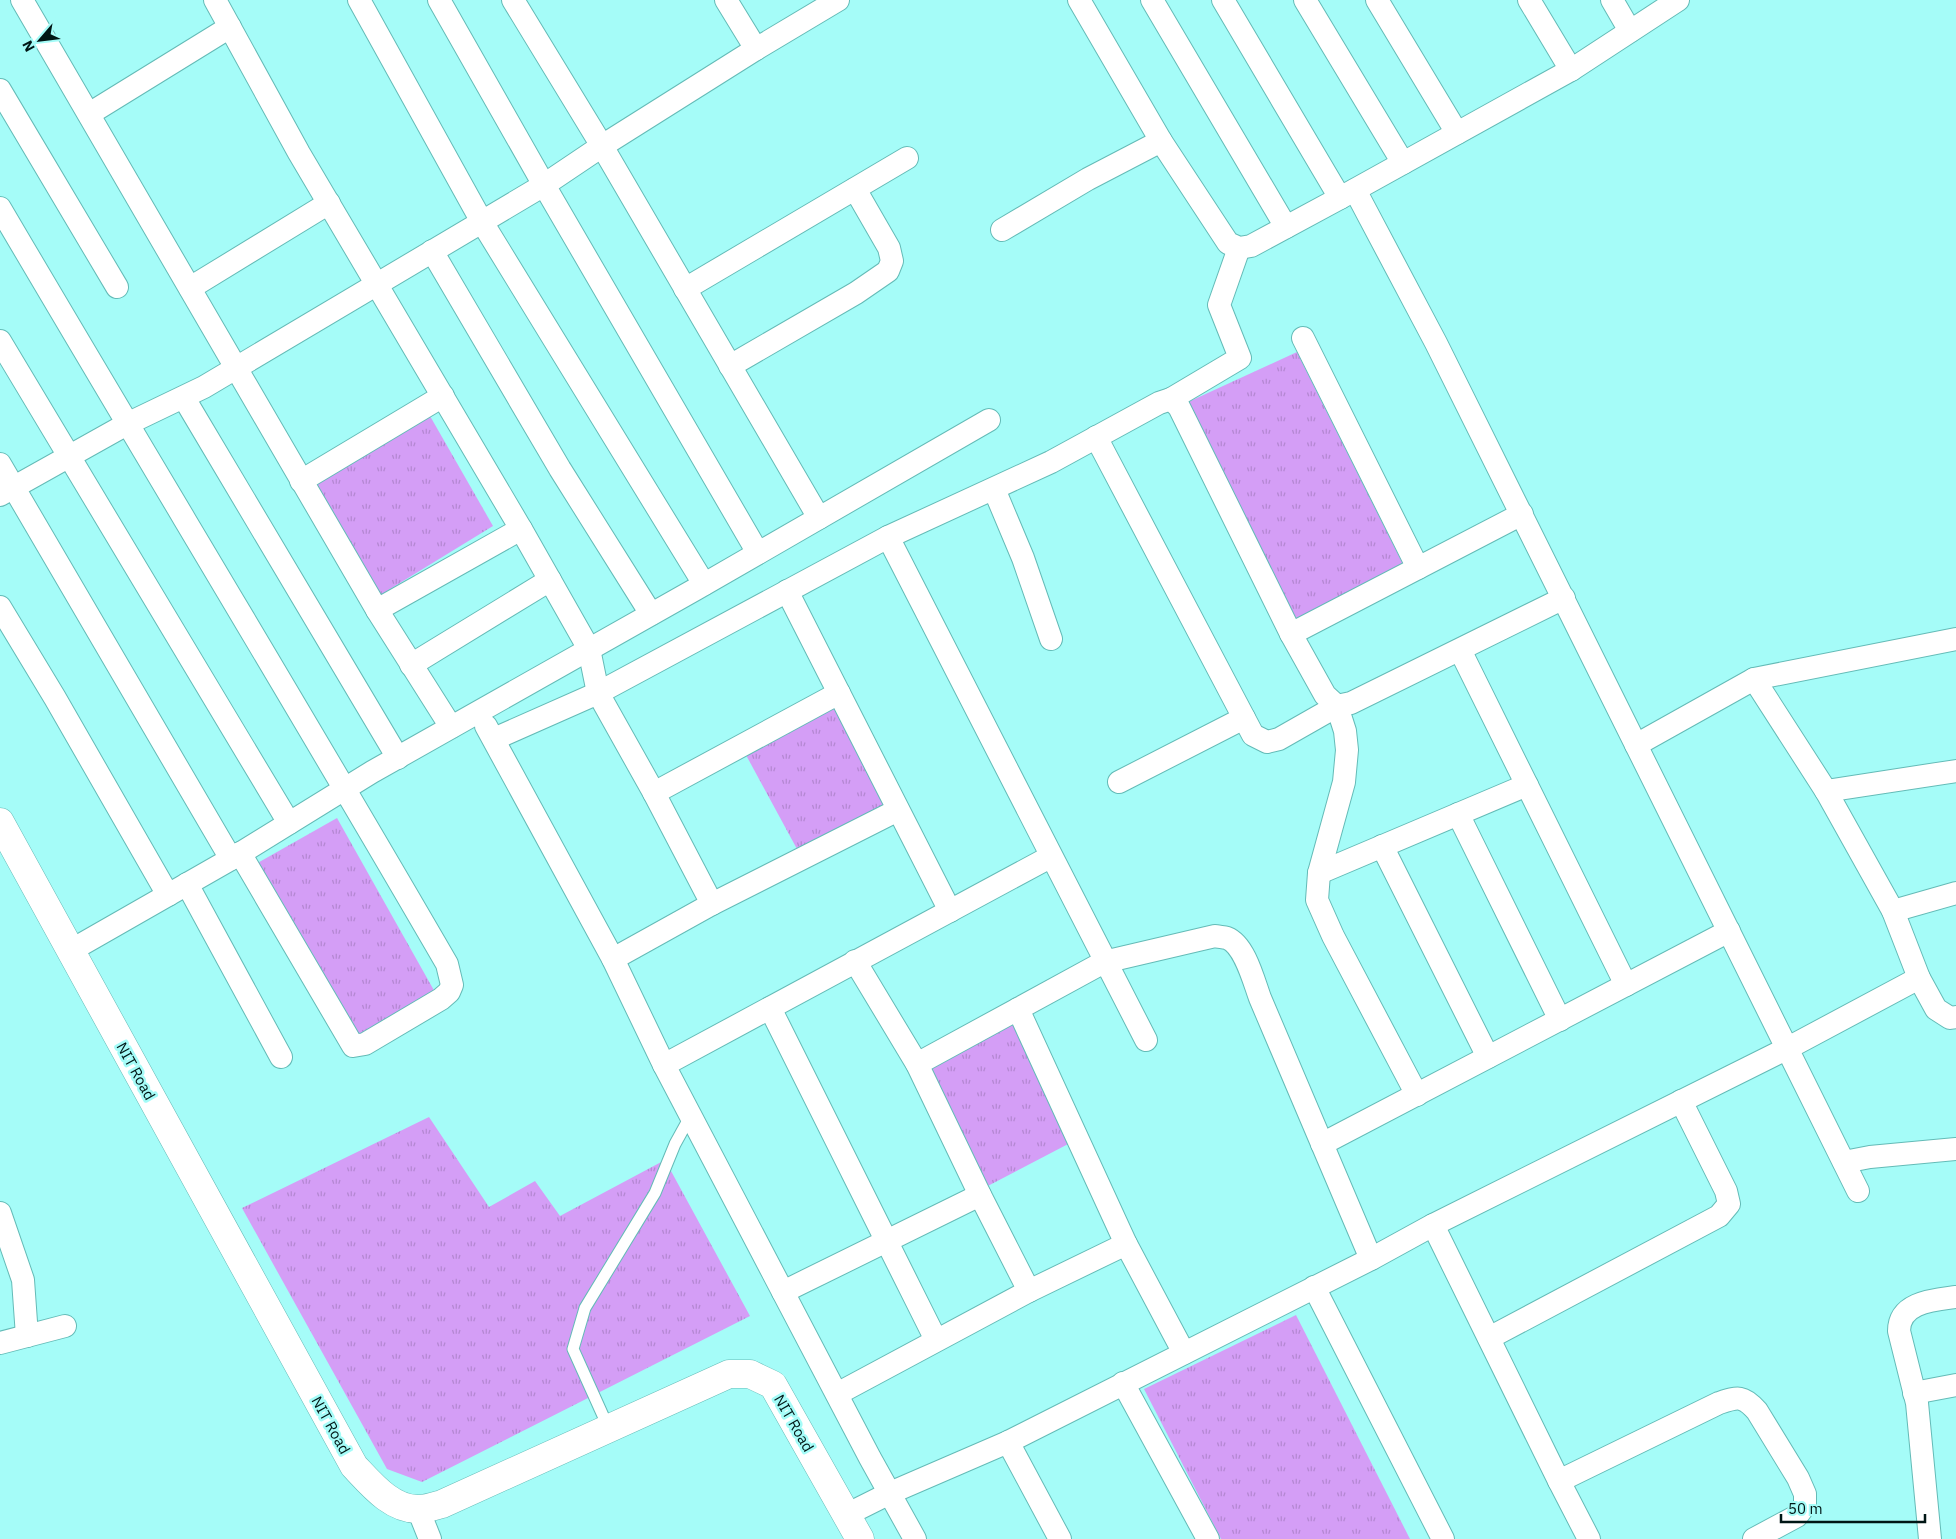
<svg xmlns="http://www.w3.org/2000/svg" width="1956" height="1539" viewBox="0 0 1956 1539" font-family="'IBM Plex Sans',sans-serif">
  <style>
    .grass { fill: url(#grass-tufts) }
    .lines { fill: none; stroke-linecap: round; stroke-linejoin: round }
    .service-casing { stroke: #64bbb7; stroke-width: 13 }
    .minor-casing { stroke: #64bbb7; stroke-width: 24 }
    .secondary-casing { stroke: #64bbb7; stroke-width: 29 }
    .service { stroke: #fff; stroke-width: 11 }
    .minor { stroke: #fff; stroke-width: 22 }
    .secondary { stroke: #fff; stroke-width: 28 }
    .labels { text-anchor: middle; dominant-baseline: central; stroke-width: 5; stroke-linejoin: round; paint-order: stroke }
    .street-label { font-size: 15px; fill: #001615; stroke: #a5fcf8 }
  </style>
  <defs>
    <pattern id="grass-tufts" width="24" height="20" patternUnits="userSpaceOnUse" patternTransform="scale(1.25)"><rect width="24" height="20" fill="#d49ef6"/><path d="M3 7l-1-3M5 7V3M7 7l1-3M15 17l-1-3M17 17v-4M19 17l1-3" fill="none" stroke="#b487d2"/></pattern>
  </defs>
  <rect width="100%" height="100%" fill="#a5fcf8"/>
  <!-- grass -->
  <g class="grass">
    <polygon points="1297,352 1403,564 1296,619 1186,403"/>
    <polygon points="430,416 493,526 377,597 309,484"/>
    <polygon points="835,705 885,806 797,849 746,755"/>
    <polygon points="337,818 436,994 354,1039 254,865"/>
    <polygon points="1013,1021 1072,1142 982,1189 926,1068"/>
    <polygon points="429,1117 489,1207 535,1181 560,1216 665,1160 750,1316 422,1482 387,1469 242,1208"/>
    <polygon points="1296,1315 1410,1539 1221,1539 1144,1389"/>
  </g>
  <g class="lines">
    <!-- service casing -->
    <g class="service-casing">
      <polyline id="service" points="609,1429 573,1349 585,1308 655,1193 675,1144 691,1115"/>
    </g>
    <!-- minor casing -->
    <g class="minor-casing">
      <g id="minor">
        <polyline points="22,0 377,610 451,727"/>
        <polyline points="215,0 299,153 521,529 377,610"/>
        <polyline points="359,0 482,222 704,584"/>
        <polyline points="439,0 544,185 758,553"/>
        <polyline points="513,0 602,146 819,518"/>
        <polyline points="726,0 756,49"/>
        <polyline points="1079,0 1161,141 1228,243 1239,248 1251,246 1340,198 1571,70 1678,0"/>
        <polyline points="1152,0 1286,227"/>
        <polyline points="1223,0 1340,198"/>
        <polyline points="1305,0 1403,163"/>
        <polyline points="1377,0 1457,133"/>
        <polyline points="1529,0 1571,70"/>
        <polyline points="1612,0 1630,31"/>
        <polyline points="0,90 117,287"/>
        <polyline points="89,114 230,27"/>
        <polyline points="1355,190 1436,343 1858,1191"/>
        <path d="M0 208C148 460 300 710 447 964L452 985 449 992 441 999 365 1044 353 1046 240 853"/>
        <polyline points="1002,230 1088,179 1161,141"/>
        <polyline points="432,251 560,469 651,614"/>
        <polyline points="190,288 329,203"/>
        <polyline points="685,289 907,158"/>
        <polyline points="1303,338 1418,568"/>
        <polyline points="0,341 289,823"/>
        <polyline points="730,366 856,293 888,271 892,261 889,248 855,189"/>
        <polyline points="184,398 398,758"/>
        <polyline points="1171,399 1240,358 1219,305 1239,248"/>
        <polyline points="1096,437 1253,735 1267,742 1279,739 1337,706 1345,731 1347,750 1344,782 1319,873 1317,900 1333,936 1417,1095"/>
        <polyline points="0,464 231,859"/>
        <polyline points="301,481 443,396"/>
        <polyline points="994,489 1023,558 1051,639"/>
        <polyline points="0,495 127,424 204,387 544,185 602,146 756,49 838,0"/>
        <polyline points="521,529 589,649 598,693 654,793 712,904"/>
        <polyline points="888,537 1051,462 1159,403 1171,399 1179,407 1291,634 1325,695 1337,706 1351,703 1564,598"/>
        <polyline points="787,591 950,911"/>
        <polyline points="0,607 55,698 168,895"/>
        <polyline points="1291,634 1522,514"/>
        <polyline points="1460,650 1626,985"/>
        <polyline points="411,665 550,580"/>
        <polyline points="1754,679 1826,791 1893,911 1919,978 1936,1009 1950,1018 1956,1017"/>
        <polyline points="486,726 613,959 664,1065 870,1458 915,1539"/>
        <polyline points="494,739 598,693 888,537 1146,1040"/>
        <polyline points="1636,745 1754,679 1956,639"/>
        <polyline points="1119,782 1244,718"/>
        <polyline points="1826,791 1956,771"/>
        <polyline points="654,793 839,693"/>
        <polyline points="1458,814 1560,1020"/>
        <polyline points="1382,846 1488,1057"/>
        <polyline points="1319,873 1527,785"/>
        <polyline points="187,884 281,1057"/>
        <polyline points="1893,911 1956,893"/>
        <polyline points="70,951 231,859 372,772 696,589 989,420"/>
        <polyline points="613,959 712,904 898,810"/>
        <polyline points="855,961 917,1064 980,1195 1029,1291"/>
        <polyline points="770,1008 936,1340"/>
        <polyline points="1018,1009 1126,1244 1184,1353"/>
        <path d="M917 1064 1104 962 1215 936C1219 937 1223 937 1227 938 1245 945 1254 982 1260 998L1371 1259"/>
        <polyline points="664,1065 1050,857"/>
        <polyline points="1322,1144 1729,931"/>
        <polyline points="1844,1162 1870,1157 1956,1149"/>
        <polyline points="0,1213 23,1280 27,1336"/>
        <polyline points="1433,1225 1559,1481 1589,1539"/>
        <polyline points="1314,1287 1443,1539"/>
        <polyline points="783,1292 980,1195"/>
        <polyline points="1489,1338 1719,1216 1729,1204 1726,1191 1681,1101"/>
        <polyline points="0,1343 65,1326"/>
        <polyline points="1123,1383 1208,1539"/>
        <polyline points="1914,1393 1956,1385"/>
        <polyline points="837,1394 1029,1291 1126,1244"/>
        <polyline points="1008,1442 1060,1539"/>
        <path d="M1559 1481 1719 1403C1738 1397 1743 1395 1757 1411L1798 1478 1805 1494V1505L1797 1516 1754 1539"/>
        <polyline points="418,1509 430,1539"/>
        <polyline points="846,1515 890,1493 1008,1442 1371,1259 1433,1225 1788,1048 1919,978"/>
        <path d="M1930 1539 1917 1403 1899 1331C1899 1302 1934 1300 1956 1297"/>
      </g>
    </g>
    <!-- secondary casing -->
    <g class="secondary-casing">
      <path id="secondary" d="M0 822 354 1466C371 1484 392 1510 419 1509 426 1509 435 1506 442 1504L729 1374H750L773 1385 860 1539"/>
    </g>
    <!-- service -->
    <use href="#service" class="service"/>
    <!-- minor -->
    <use href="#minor" class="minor"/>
    <!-- secondary -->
    <use href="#secondary" class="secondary"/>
  </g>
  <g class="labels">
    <!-- street labels -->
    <g class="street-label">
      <text transform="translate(136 1071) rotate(61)">NIT Road</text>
      <text transform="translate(794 1423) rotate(60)">NIT Road</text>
      <text transform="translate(331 1425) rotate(61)">NIT Road</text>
    </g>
  </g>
  <!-- north arrow -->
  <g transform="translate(40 40) rotate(242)" stroke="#a5fcf8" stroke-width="4" paint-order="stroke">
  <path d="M0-4L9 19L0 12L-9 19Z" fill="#001615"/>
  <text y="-8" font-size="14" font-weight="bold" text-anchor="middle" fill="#001615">N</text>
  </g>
  <!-- scale -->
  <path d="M1781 1514v8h144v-8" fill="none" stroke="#001615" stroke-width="2.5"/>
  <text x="1788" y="1514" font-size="15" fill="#001615" stroke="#a5fcf8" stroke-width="4" paint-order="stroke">50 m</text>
</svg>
